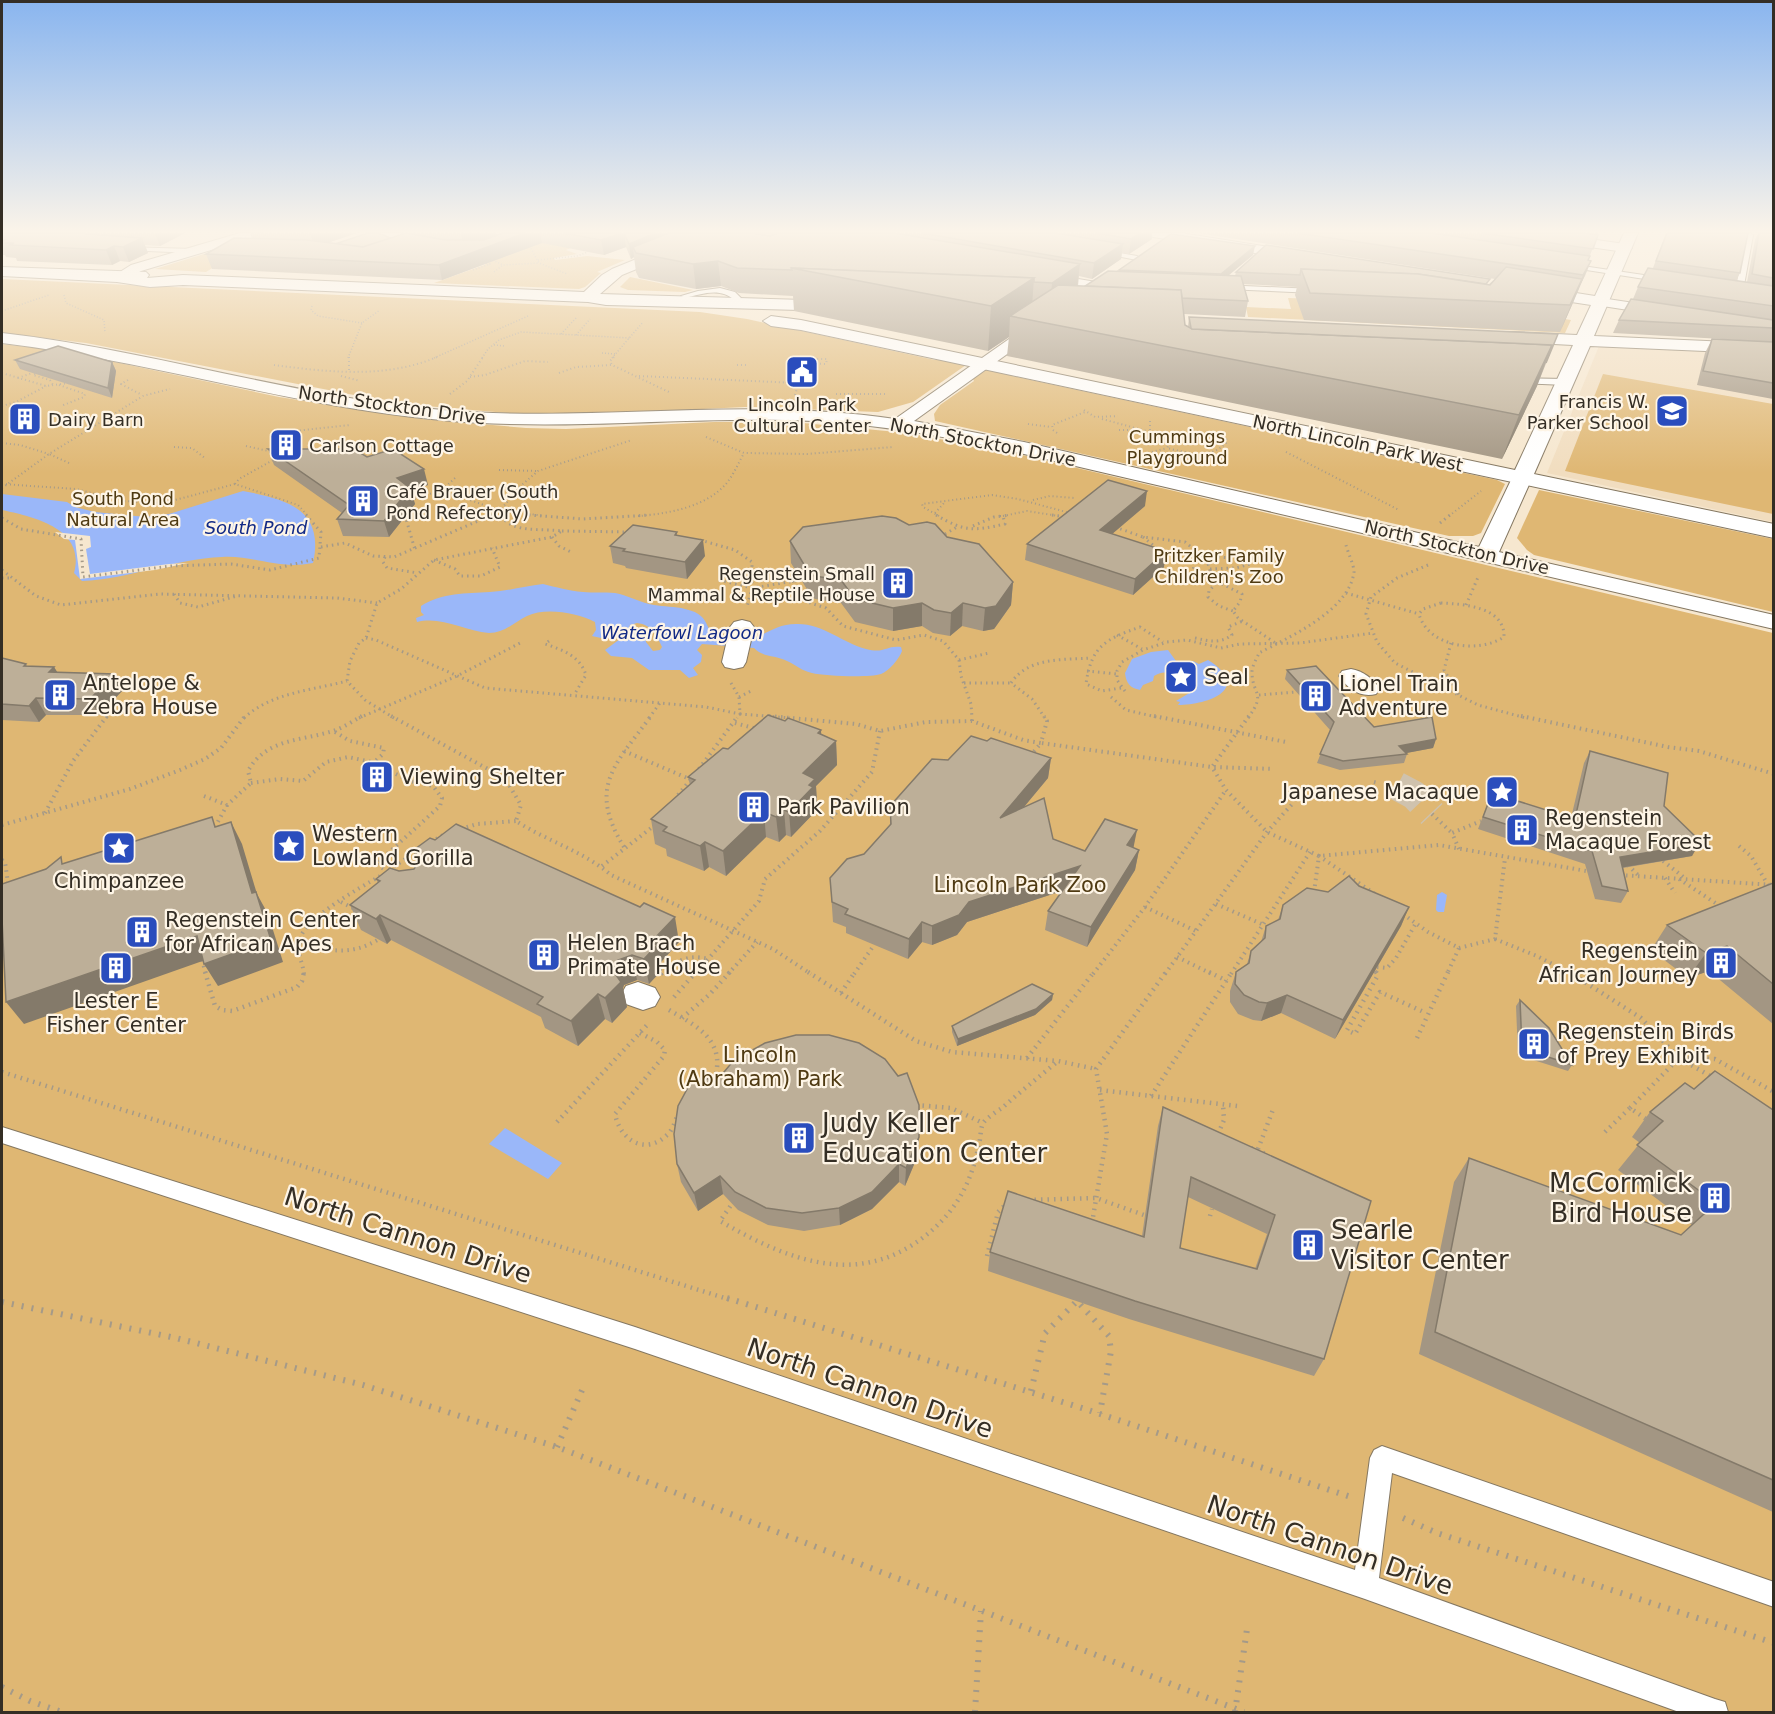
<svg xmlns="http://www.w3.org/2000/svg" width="1775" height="1714" viewBox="0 0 1775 1714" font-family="'DejaVu Sans',sans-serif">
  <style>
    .built { fill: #f1ddbf }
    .green { fill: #dfb773 }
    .water { fill: #9ab7f9; fill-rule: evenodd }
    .pier { fill: #f6e7cf }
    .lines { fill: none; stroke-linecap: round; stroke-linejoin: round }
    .stream { fill: #9ab7f9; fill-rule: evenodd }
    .street-tunnel { stroke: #cfc2ad; stroke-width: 29; stroke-dasharray: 29 15; stroke-linecap: butt }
    .lane-casing { stroke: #847761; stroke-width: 2 }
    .street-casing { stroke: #847761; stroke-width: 2 }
    .secondary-casing { stroke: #847761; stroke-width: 2 }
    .path-far5 { stroke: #a59a88; stroke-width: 1.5; stroke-dasharray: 1 2; stroke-linecap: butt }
    .path-far4 { stroke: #a59a88; stroke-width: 2; stroke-dasharray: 1 3; stroke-linecap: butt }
    .path-far3 { stroke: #a59a88; stroke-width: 3; stroke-dasharray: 1.5 4; stroke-linecap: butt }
    .path-far2 { stroke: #a59a88; stroke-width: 4; stroke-dasharray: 1.5 4.5; stroke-linecap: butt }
    .path-far1 { stroke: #a59a88; stroke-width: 4.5; stroke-dasharray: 1.5 5; stroke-linecap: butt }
    .path { stroke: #a59a88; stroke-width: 6; stroke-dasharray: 2 8; stroke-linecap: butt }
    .lane { fill: #fff; fill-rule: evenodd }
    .street { fill: #fff; fill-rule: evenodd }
    .secondary { fill: #fff; fill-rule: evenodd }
    .wall { fill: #a39683; fill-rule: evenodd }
    .shaded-wall { fill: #847a6a }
    .building { fill: #bdaf98; stroke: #847a6a; stroke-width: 1.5; fill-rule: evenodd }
    .labels { text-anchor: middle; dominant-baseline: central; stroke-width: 4.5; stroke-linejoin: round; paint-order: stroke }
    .far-poi-label { font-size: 18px; fill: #342e25; stroke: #fef5e6; text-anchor: start }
    .far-street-label { font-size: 18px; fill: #342e25; stroke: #fef5e6 }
    .far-park-label { font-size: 18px; fill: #4f3a12; stroke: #fef5e6 }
    .far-water-label { font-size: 18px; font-style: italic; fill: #122a86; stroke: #fef5e6 }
    .poi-label { font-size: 21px; fill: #342e25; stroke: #fef5e6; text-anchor: start }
    .park-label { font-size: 21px; fill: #4f3a12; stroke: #fef5e6 }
    .near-poi-label { font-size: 26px; fill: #342e25; stroke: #fef5e6; text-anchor: start }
    .near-street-label { font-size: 26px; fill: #342e25; stroke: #fef5e6 }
  </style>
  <rect width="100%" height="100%" fill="#f6e7cf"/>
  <!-- built -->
  <polygon class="built" points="1599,346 1773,354 1773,522 1547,473"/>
  <!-- green -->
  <g class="green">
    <polygon points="541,233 582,243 566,250 577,254 554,258 555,260 587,256 625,260 597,272 601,273 585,287 579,289 434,283 484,265"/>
    <polygon points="217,250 241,250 206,272 155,269"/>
    <polygon points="630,277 693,290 685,292 628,290 620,287"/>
    <polygon points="2,279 700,312 747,319 935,360 945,359 966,365 913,402 878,412 745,407 597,414 519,414 426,406 354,395 86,343 2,333"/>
    <polygon points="1348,294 1411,297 1488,309 1491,307 1571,320 1565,333 1248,317 1246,307 1291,309 1288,298 1350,300"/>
    <polygon points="2,344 63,351 279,397 422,419 526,428 566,429 714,422 793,422 907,433 1010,452 1773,633 1773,1712 2,1712"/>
    <polygon points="984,369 1008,372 1012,376 1497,480 1505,484 1481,533 1473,536 1449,536 935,421 934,414 940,405 974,381 972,377"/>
    <polygon points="1603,374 1773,404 1773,514 1565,471"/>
    <polygon points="1539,490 1773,539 1773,612 1534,555 1527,550 1517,538"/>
  </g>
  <!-- water -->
  <g class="water">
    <path d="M243 491C286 499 325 509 313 563 277 570 254 555 222 557 174 559 130 579 82 581L74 573C86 529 35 517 2 510V494L67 502 75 507 95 512 146 517 169 514Z"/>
    <path d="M543 584C556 587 569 591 583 592 593 593 604 592 615 593 628 595 640 603 654 605 664 607 675 606 685 609 717 616 697 634 730 640 760 645 769 623 798 624 823 624 843 643 866 649 885 654 886 645 901 647L902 651C899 659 889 671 881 674 869 678 824 676 812 673 802 671 796 665 787 661 775 655 764 658 754 648L702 644 697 650 702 655 701 662 693 668 698 675 689 678 680 670H649L632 658 611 656 605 650 620 639 619 636 601 638 592 636 596 630 595 622C577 613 546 607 527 616 515 622 504 633 489 633 464 631 442 616 417 622L416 618 424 615 421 612V606C443 592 465 594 490 592 508 591 525 586 543 584ZM637 623C652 625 656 634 662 647L660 650 653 651 646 642 645 635 629 628 630 625Z"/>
    <path d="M1168 650 1176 661 1186 664 1193 661 1199 664 1208 660C1253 688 1209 705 1178 705L1180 702 1176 701 1191 692V685C1185 681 1182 682 1176 680 1166 674 1168 669 1154 676L1153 681 1143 685 1140 690C1130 688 1126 683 1125 673L1132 659 1151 652Z"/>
    <polygon points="505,1128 562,1163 548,1179 489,1144"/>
  </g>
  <!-- pier -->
  <polygon class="pier" points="55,532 90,536 91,547 86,549 90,574 169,564 188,563 155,570 80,579 75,540 64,539"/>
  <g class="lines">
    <!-- stream -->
    <polygon class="stream" points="1442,892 1447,895 1444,912 1438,912 1436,910 1437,895"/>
    <!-- street-tunnel -->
    <polyline class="street-tunnel" points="1397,786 1414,795 1432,814"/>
    <!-- lane casing -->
    <g class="lane-casing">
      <g id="lane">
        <polygon points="1750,233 1753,235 1743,291 1739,293 1735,291 1747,235"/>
        <polygon points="123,247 194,249 197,251 194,253 125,250"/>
        <polygon points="1103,250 1137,256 1140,258 1137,260 1101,253"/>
        <polygon points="1569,264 1664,278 1667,280 1664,282 1567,267"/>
        <polygon points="1222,285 1314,289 1318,291 1314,293 1225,289"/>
        <path d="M720 288 735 292 741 298 734 300C721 287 701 294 685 298L681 296 698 291Z"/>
        <polygon points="1515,378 1566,379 1570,382 1566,385 1518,383 1514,380"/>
        <polygon points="2,1127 635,1327 1355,1570 1370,1458 1374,1450 1382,1446 1774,1582 1774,1607 1392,1473 1379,1578 1715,1699 1725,1702 1728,1712 1679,1712 1365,1599 635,1349 2,1143"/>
      </g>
    </g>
    <!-- street casing -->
    <g class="street-casing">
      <g id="street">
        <polygon points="240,233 260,233 258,236 141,271 124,280 114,280 112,277 131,265"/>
        <polygon points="375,233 399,233 441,242 442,245 436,249 377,236"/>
        <polygon points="1512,233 1546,233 1625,244 1632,248 1625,252 1518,237"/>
        <polygon points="1037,272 1096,282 1103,286 1096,290 1032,279 1030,276 1032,273"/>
        <polygon points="1601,298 1667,308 1674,312 1667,316 1596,305 1594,302 1596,299"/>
        <path d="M1041 318 1049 323 1046 326 914 421 1024 442 1479 547 1512 478 1515 474H1529L1532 478 1499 552 1774 615V629L1024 454C945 436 864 421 783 420 668 418 555 431 441 420 292 406 149 361 2 343V333C150 350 294 397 443 410 593 423 745 396 895 419L1036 320Z"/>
        <polygon points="742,620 750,622 754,627 746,662 743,667 734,669 725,667 722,662 730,627 734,622"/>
        <path d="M1351 669C1363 671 1373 679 1380 689L1376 694C1360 698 1348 689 1339 676L1342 671Z"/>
        <polygon points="638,982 655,988 660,997 655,1006 643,1010 626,1004 621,995 626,986"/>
      </g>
    </g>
    <!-- secondary casing -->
    <g class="secondary-casing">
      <g id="secondary">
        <polygon points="700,233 719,233 717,236 622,275 600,294 838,301 846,306 838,311 606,305 588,302 183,285 150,287 117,282 2,276 2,267 146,272 149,275 147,278 183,275 584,292 602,275 612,269"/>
        <polygon points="1146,233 1181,233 1306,253 1313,257 1306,261 1153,237"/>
        <polygon points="1624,233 1638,233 1594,336 1774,344 1774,354 1590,346 1534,474 1774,524 1774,538 801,330 771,326 763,321 771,316 801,320 1515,470 1573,345 1513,342 1507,341 1504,337 1507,333 1513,332 1577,335 1591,305 1532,296 1524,291 1532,286 1595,296"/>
      </g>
    </g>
    <!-- path-far5 -->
    <g class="path-far5">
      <polyline points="528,243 539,263 567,274"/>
      <polyline points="490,259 503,265"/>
      <polyline points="538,260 577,256 588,252"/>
      <polyline points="473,270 490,264 482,262"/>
      <polyline points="494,272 503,265 539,263"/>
      <polyline points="64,295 66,303 104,320 105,333"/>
      <polyline points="312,306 311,310 318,316 362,323"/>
      <polyline points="2,311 49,295"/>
      <polyline points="561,334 576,318"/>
      <polyline points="576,335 590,319"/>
      <polyline points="494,345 505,346"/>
      <polyline points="602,353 616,354"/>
      <polyline points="348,358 362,323 380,310"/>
      <polyline points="434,358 528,316"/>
      <polyline points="482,358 488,349 499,340 521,332 630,338"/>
      <polyline points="612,358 643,322"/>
    </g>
    <!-- path-far4 -->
    <g class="path-far4">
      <polyline points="349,357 349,371"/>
      <polyline points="614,357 610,361 612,365 671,393"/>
      <polyline points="804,363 826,364 827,359 805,359"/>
      <polyline points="793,364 795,359 805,359"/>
      <path d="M274 365C327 372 386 379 437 357"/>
      <polyline points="737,365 748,365"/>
      <polyline points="2,373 46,386 69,383"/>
      <polyline points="559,373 576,367 612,365"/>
      <polyline points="35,374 33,375 50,380 53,385"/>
      <polyline points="341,376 360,381"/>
      <polyline points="639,376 798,383"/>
      <polyline points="470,377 485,375 525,361 548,362"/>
      <polyline points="18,378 32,373"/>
      <polyline points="128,380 121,384 142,395"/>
      <polyline points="59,385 85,394 84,397 61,406"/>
      <polyline points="450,394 467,381 483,357"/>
      <polyline points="836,394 885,394"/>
      <polyline points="795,395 800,378"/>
      <polyline points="2,406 16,402 46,386"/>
      <polyline points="1084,410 1095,417 1118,416"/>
      <polyline points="1102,419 1172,438"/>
      <polyline points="1150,421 1150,430"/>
      <polyline points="1028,424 1051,427"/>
      <polyline points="1119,430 1133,430"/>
      <path d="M1198 432 1172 438 1167 448C1188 453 1211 460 1227 442L1226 438"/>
      <polyline points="276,433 350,425"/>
      <polyline points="1057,433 1053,430 1052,425 1085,412"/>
      <polyline points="706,437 744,453 807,454 893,447"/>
      <polyline points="2,443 20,445 49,454"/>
      <polyline points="246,446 273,452"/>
      <polyline points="174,447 192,448 206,459"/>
      <polyline points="1286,452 1399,510"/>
      <polyline points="1148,453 1167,448"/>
      <polyline points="69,463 49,454 143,396 170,389"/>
      <polyline points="499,470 538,471"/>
      <polyline points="455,478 442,490 495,509 544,516"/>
      <polyline points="2,484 76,489 122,501 164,503 235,484 298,505 308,516"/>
      <polyline points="235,484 239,479 275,459"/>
      <polyline points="2,488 49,454"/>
      <polyline points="411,500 442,490"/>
      <polyline points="1033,500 1050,496 1074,498"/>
      <polyline points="500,511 502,516"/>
      <polyline points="405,513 406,516"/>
      <polyline points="935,513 944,503"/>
      <polyline points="488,516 500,511 517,489 538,471 632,440"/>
      <path d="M638 516C667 514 705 507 725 485 733 476 738 464 744 453"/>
      <polyline points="939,516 923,507 922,504 992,495 1018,499 1070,513"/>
      <polyline points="1000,516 1003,516"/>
      <polyline points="1003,516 1027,511 1059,516"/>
      <polyline points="1449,516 1481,491"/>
    </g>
    <!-- path-far3 -->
    <g class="path-far3">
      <polyline points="405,515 415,550"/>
      <polyline points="529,515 583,519 650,515"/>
      <path d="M936 515C965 532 973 531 1005 524L1003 516 1009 515"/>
      <polyline points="1052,515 1059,516 1061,523"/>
      <polyline points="2,518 21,529 81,539 83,577 171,566 231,564 270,570 319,558 321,532 306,515"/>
      <polyline points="1440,523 1450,515"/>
      <polyline points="973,526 994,517 1003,516"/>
      <polyline points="1115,527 1143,537 1185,542 1206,559 1210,569 1210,578 1242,594 1240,602 1233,611 1238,618 1277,644"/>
      <polyline points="562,531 630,532"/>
      <polyline points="945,534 957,527"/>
      <polyline points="552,537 559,546 571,552"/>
      <polyline points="1143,537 1159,550"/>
      <polyline points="700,540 735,550 752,562 752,588 747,607"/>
      <polyline points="321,547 345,543 373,556 394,557 492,515"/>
      <polyline points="385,557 383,562 387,568 418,573"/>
      <polyline points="434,560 455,569 460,576 481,576 500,567 492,548"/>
      <polyline points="1428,565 1397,578 1371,597 1366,614 1377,642 1395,663 1478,705 1526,718"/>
      <polyline points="1210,569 1236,568 1250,564 1250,559"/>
      <polyline points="2,570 36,596 61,605 160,594 337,598 377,603"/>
      <polyline points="2,578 11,578"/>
      <polyline points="1210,578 1193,573 1194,563 1201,556 1250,559 1269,554"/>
      <polyline points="719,580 752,588 801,580"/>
      <polyline points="793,581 807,602 826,608 843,626 896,640 924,635 943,641 959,660 961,676 971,704 972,718"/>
      <polyline points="1216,583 1209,591 1208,597 1219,606 1233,611"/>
      <polyline points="1346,593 1419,614"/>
      <polyline points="174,594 180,603 198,607 237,596"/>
      <path d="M1441 603C1464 604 1505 607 1504 637 1478 654 1428 647 1419 614L1423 609Z"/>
      <polyline points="1466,605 1479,575"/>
      <polyline points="1117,635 1142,649"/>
      <polyline points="366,638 376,640 485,688 706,707 740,714 737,718"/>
      <path d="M1195 638C1209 641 1220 644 1232 635L1228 627 1243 621"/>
      <path d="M549 641 545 644C563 650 580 656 586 675L574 695"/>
      <polyline points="1451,643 1444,670 1459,695"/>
      <polyline points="959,660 989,653"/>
      <polyline points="1087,671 1117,674"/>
      <polyline points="731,683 739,697 740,714 790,718"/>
      <polyline points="964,683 1011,683"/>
      <path d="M1121 688 1102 691 1086 684C1091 646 1106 639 1140 627L1163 642"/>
      <polyline points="1125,691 1117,680 1117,671 1122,662 1143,650 1167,642 1187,640 1221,648 1240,644 1300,643 1373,633"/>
      <polyline points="1259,695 1296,692"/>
      <polyline points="739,697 753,690"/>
      <polyline points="1111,697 1126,710 1161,718"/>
      <polyline points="106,718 118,702 108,703"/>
      <path d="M244 718C270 693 313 690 347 681"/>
      <polyline points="359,718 457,676 522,642"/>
      <path d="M394 718 365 700 347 681 350 661 359 643 366 638 377 603 401 589 434 560 552 537 562 531C543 528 511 534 501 515"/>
      <polyline points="649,718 660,703"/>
      <path d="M1045 718 1032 699 1011 683C1028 657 1063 660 1090 658"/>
      <path d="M1248 718C1267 692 1252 695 1252 672 1252 666 1257 658 1259 653 1289 637 1349 611 1354 572 1354 565 1348 553 1346 545"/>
    </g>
    <!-- path-far2 -->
    <g class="path-far2">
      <path d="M391 716 497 774 509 785 521 805 516 821C547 841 583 851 611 875L773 949 811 974"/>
      <polyline points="769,716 856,724 880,731 926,722 972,721 1023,740 1041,743 1047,721 1044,716"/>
      <polyline points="1154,716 1286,742"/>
      <polyline points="1249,716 1212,767 1226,790 1267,832 1319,856 1439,845 1592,872"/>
      <polyline points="1521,716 1668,747 1699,751 1774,774"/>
      <polyline points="972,721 972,716"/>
      <polyline points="735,723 757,729"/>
      <polyline points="335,732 350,741 384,748 383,754 373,763"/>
      <polyline points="624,751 692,780"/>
      <polyline points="1030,756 1041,743 1212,767 1274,769"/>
      <polyline points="699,769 738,716"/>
      <polyline points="1374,782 1378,783"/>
      <polyline points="251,783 280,779 303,781 326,762 348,757 372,762 410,781 433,786 442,798 440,806 376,864 390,873"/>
      <polyline points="678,795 692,778"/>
      <path d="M204 796 227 805 251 783 248 771C266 738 302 741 333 731 343 728 353 721 362 716"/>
      <polyline points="45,813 73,761 107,716"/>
      <polyline points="1432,814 1452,833"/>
      <polyline points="2,825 130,789 180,770 205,759 221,748 245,716"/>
      <polyline points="215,827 227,805"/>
      <polyline points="461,829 477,824 516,821"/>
      <polyline points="431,842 445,834"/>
      <polyline points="1739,846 1751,856 1768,885"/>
      <path d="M624 847C587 787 615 765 651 716"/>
      <polyline points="1459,849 1452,833 1481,821"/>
      <polyline points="2,860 5,862 8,883 2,889"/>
      <polyline points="1663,861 1686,879"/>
      <polyline points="1628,865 1639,876"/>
      <polyline points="602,866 655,825"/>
      <polyline points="389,870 420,849"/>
      <polyline points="1620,875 1774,885"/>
      <polyline points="1665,878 1675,893"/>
      <polyline points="1679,879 1720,906"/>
      <polyline points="1314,892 1319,856 1375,894"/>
      <polyline points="341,902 353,908"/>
      <polyline points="1216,904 1264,925"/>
      <polyline points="1145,907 1196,931"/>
      <polyline points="1403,914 1428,932 1459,948 1447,974"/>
      <polyline points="1495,939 1537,956 1572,974"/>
      <path d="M300 944C329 951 352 956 379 939"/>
      <polyline points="1459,948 1495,939 1505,858"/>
      <polyline points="1177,957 1212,974"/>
      <polyline points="202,960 206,974"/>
      <polyline points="1377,967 1387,968 1396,958 1416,923"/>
      <polyline points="1375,971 1377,974"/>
      <path d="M304 974C303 963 296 952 299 941 304 918 360 888 380 876"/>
      <path d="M661 974C676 960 689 954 709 959"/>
      <polyline points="695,974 759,901 765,879 820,831 872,772 880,731"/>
      <polyline points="728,974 757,942"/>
      <polyline points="854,974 874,945"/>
      <polyline points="1093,974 1145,907 1226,790"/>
      <polyline points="1165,974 1267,832 1294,802"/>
      <polyline points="1231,974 1310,852"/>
    </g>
    <!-- path-far1 -->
    <g class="path-far1">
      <polyline points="205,972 215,1006 222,1010 232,1011 297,987 302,981 304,972"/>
      <polyline points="808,972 916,1041 952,1052 1058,1061 1096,1069"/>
      <polyline points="1209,972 1227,981"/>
      <polyline points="1376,972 1378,975 1347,1030 1355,1034 1380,992 1426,1013"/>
      <polyline points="1569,972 1641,1018 1679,1058 1715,1059 1774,1092"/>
      <polyline points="661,974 663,972"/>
      <polyline points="841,993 855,972"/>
      <polyline points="674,997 696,972"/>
      <path d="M669 1010C699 1027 727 1042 714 1081"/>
      <polyline points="682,1018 710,994 730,972"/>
      <path d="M640 1033 657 1042 665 1050 664 1056 615 1114C620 1140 645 1156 667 1135 673 1130 675 1121 678 1114"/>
      <polyline points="1417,1038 1448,972"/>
      <polyline points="1027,1058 1094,972"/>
      <polyline points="2,1072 731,1300"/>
      <polyline points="1100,1090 1237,1106"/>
      <polyline points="1151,1096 1232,972"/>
      <polyline points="916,1105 951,1108 983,1123"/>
      <polyline points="1630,1108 1679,1058 1712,1077"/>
      <polyline points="557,1122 648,1024"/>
      <polyline points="1605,1132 1630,1108 1649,1121"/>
      <polyline points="1218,1134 1224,1120 1223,1104"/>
      <polyline points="1251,1148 1266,1154"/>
      <polyline points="1258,1149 1274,1107"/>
      <polyline points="1028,1200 1096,1198 1144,1215"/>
      <path d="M734 1201 720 1221C779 1255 845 1285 909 1247 929 1235 946 1219 958 1200 969 1183 975 1164 979 1144 981 1138 980 1127 984 1122 988 1117 996 1112 1002 1108 1020 1092 1039 1077 1058 1061"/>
      <polyline points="1210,1216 1212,1209"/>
      <polyline points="1092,1223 1107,1134 1096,1069 1166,972"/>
      <polyline points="987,1256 998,1212 1007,1203"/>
    </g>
    <!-- path -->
    <g class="path">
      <polyline points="727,1298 1085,1409 1351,1497"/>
      <polyline points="2,1302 176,1338 363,1385 557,1447 1244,1712"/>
      <polyline points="1031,1391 1045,1333 1077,1301 1109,1336 1111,1351 1100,1413"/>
      <polyline points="557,1447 583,1388"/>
      <polyline points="1403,1518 1437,1533 1774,1643"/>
      <polyline points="2,1687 30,1701 62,1712"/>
      <polyline points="975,1712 981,1611"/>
      <polyline points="1235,1712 1247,1629"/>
    </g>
    <!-- lane -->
    <use href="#lane" class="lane"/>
    <!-- street -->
    <use href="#street" class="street"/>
    <!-- secondary -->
    <use href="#secondary" class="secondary"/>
  </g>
  <!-- wall -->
  <g class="wall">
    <polygon points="2,233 100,233 98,235 101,235 100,233 185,233 160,246 145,245 148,253 129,262 120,261 112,265 17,261 16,258 6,257 5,255 2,255"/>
    <polygon points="250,233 357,233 327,243 335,244 391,238 412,233 496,233 497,236 503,233 1152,233 1152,239 1129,254 1122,253 1121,259 1092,279 1079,276 1078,286 1085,286 1119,271 1119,270 1253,255 1228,276 1235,276 1236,272 1266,245 1489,284 1495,279 1197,233 1599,233 1588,260 1591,261 1585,276 1580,285 1572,305 1560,332 1304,320 1295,295 1297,287 1243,284 1248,301 1245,317 1184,314 1185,325 1188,327 1189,317 1553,346 1537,386 1502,459 1007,356 1009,337 988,351 794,311 793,296 739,293 721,286 696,289 639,278 636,272 634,257 631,259 626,247 604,255 542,243 442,280 212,269 206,254 252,239"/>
    <polygon points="1666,233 1740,273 1736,281 1747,282 1755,240 1758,233 1773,233 1773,399 1697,385 1705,353 1712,339 1741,340 1613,333 1619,320 1633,299 1638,287 1653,268"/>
    <polygon points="15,360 112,362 116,371 112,398 20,369"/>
    <polygon points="268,449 367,457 428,485 411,491 415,504 389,537 343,536 337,519 342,513 274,465"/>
    <polygon points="1145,506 1112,534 1164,567 1133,595 1025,560 1027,544"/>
    <polygon points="909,525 947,537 1013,582 1011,605 994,629 983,631 962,626 950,636 933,633 922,626 893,631 855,622 841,603 815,599 811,596 791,563 790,541"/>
    <polygon points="677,532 677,535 705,556 687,579 626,568 625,566 613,563 610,546"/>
    <polygon points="2,658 26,664 27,666 54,667 57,672 114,674 123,690 99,715 46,715 39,722 2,720"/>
    <polygon points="1287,670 1374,727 1436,739 1433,748 1406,753 1407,754 1404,763 1340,770 1317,763 1330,730 1285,679"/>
    <polygon points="785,721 821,730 821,734 836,741 837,765 816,786 817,804 814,806 815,812 791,837 786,835 779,842 766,837 726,876 709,867 704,871 667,856 666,849 655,844 651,819 690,785 688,777 728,749"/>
    <polygon points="987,741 1051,758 1048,778 1024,807 1053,839 1085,851 1133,848 1139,850 1135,870 1087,947 1045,930 1048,911 1062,891 967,922 957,935 932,945 922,942 908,959 846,933 846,927 833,922 830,878 864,854 890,825 890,806 948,760"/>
    <polygon points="1590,751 1664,806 1699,840 1692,856 1623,868 1628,891 1621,903 1595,899 1585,864 1478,829 1492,793 1571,818 1584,763"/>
    <polygon points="415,849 679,942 661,962 662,970 649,984 637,980 624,985 623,988 627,1007 612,1023 605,1019 578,1046 545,1028 541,1017 391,940 387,944 361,930 350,905 378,883 376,879 399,871 414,869 419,861"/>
    <polygon points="1773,883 1773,1024 1709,971 1688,978 1651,950 1667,925"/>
    <polygon points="1359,886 1409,907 1401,926 1335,1039 1281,1013 1261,1021 1253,1020 1238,1014 1230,1002 1230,991 1236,972 1247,964 1251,951 1261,942 1266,926 1278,920 1283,905 1328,892"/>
    <polygon points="1053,994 1052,1000 1035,1015 957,1046 952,1032 952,1026"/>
    <polygon points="1520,1000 1572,1065 1568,1071 1518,1055 1516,1006"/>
    <polygon points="1694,1089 1773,1110 1773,1512 1419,1354 1454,1182 1469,1158 1681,1235 1692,1225 1618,1170 1640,1143 1632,1137 1650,1112"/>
    <path d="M1163 1107 1371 1201 1324 1359 1314 1376 1129 1319 988 1271 990 1252 1142 1236 1158 1126ZM1188 1197 1267 1234 1255 1269 1180 1248Z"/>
    <polygon points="918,1155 905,1186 899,1182 872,1209 840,1225 804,1231 768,1225 738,1210 723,1194 698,1211 681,1182 677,1164"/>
  </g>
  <!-- shaded-wall -->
  <g class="shaded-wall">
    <polygon points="85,233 100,233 90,246"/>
    <polygon points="155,233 185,233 160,246"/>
    <polygon points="310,233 357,233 315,247"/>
    <polygon points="461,233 496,233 497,236 488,240 463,243"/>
    <polygon points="525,233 540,233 542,243 442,280 439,265"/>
    <polygon points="622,233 624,233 626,247 604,255 601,240"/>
    <polygon points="656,233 684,233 633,247 634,257 631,259 629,244"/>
    <polygon points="1140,233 1152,233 1152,239 1129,254 1131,239"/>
    <polygon points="142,238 148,253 129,262 123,247"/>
    <polygon points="1123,244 1121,259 1092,279 1094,263"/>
    <polygon points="114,246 120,261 112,265 106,250"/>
    <polygon points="1255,246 1253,255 1219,283 1221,274"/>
    <polygon points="718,261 721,286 696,289 693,264"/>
    <polygon points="1591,261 1572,305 1560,332 1583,275"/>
    <polygon points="1080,264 1077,289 1050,308 1052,283"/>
    <polygon points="1034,278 1031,320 1010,316 1009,337 988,351 991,306"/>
    <polygon points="1552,345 1537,386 1502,459 1519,415"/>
    <polygon points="112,362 116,371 112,398 108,388"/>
    <polygon points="424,469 428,485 411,491 415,504 389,537 384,521 397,478"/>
    <polygon points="1147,491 1145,506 1098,546 1100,530"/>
    <polygon points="703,540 705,556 687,579 685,562"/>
    <polygon points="1166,551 1164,567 1133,595 1135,579"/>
    <polygon points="1013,582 1011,605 994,629 983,631 985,608"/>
    <polygon points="922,603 922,626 893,631 893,608"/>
    <polygon points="963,603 962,626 950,636 951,613"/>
    <polygon points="54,667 64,683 49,672"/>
    <polygon points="114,674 123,690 99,715 90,699"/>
    <polygon points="36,698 46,715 39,722 29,706"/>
    <polygon points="821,730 822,754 836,741 837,765 816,786 817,804 814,806 815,812 791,837 789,812 818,733"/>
    <polygon points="1436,739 1433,748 1396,755 1399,746"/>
    <polygon points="1051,758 1048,778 998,838 1000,818"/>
    <polygon points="784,810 786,835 779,842 776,817"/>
    <polygon points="764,812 766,837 726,876 723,851"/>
    <polygon points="231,822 242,844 257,894 268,914 283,962 218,986 204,964 252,893"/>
    <polygon points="1137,830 1133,850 1127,845"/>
    <polygon points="705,842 709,867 704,871 700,846"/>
    <polygon points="1699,844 1692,856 1613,869 1620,857"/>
    <polygon points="1139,850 1135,870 1087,947 1091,927"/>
    <polygon points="1080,866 1077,886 967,922 957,935 932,945 932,926 969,902"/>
    <polygon points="1409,907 1401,926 1335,1039 1343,1020"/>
    <polygon points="380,915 391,940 387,944 376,919"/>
    <polygon points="675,917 679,942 661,962 662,970 649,984 644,959 651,942"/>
    <polygon points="922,922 922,942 908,959 909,939"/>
    <polygon points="197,936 211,958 24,1024 6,1002"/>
    <polygon points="1727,946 1709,971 1688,978 1706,953"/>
    <polygon points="632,955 637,980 624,985 623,988 627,1007 612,1023 605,998 613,971 618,960"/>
    <polygon points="598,994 605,1019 578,1046 571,1021"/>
    <polygon points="1053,994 1052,1000 1035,1015 957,1046 958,1039"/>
    <polygon points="1287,995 1281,1013 1261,1021 1267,1003"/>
    <polygon points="919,1137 918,1155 905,1186 906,1168"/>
    <polygon points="899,1164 899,1182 872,1209 840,1225 839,1208"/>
    <polygon points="720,1176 723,1194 698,1211 694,1193"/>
  </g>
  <!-- building -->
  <g class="building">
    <polygon points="2,233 85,233 86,234 142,238 123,247 114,246 106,250 10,245 14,243 2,243 2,242 5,240 2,240"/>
    <polygon points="368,233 378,233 391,238 363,247 335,244"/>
    <polygon points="406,233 445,240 484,240 503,233 525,233 439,265 206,254 234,238 307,240 363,247"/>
    <polygon points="564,233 622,233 601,240"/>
    <polygon points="624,233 656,233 629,244"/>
    <polygon points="669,233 752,233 770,236 778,233 894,233 1080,264 1052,283 1034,282 1034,278 791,268 792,270 737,268 718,261 693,264 636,253 633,247"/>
    <polygon points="752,233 778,233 770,236"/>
    <polygon points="922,233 1055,233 1123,244 1094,263"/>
    <polygon points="1097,233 1140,233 1131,239"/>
    <polygon points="1297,233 1431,233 1590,256 1588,260 1591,261 1583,275"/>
    <polygon points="1482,233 1585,233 1598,235 1593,249"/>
    <polygon points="1667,233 1748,233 1740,273 1656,261"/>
    <polygon points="1759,233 1773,233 1773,278 1752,274"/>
    <polygon points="1171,234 1255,246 1221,274 1119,270"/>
    <polygon points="1266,245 1490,279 1486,284 1418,274 1301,269 1300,275 1236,272"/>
    <polygon points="1506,267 1582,279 1570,305 1310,293 1301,269 1418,274 1490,285"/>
    <polygon points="791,268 1034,278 991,306"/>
    <polygon points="1648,268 1773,286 1773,306 1638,287"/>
    <polygon points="1108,271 1241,276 1248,301 1182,298 1181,290 1085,286"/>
    <polygon points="1058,285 1181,290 1185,325 1192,329 1552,345 1519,415 1010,316"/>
    <polygon points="1631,299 1773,320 1773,328 1619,320"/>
    <polygon points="1189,317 1558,334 1546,363 1552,345 1192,329 1191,328"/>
    <polygon points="1712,339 1773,342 1773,383 1703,371"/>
    <polygon points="58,346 112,362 108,388 15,360"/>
    <polygon points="268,449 354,449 367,457 393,449 424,469 397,478 410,488 384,521 337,519 349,505"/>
    <polygon points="1108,480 1147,491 1100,530 1166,551 1135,579 1027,544"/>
    <polygon points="882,516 896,518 909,525 927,522 935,524 947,537 979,544 1013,582 996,606 985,608 963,603 951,613 934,610 922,603 893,608 855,599 841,580 814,576 809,573 790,541 803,527"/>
    <polygon points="633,525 677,532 675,535 703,540 685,562 623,551 625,549 610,546"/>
    <polygon points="2,658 26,664 24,666 54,667 49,672 114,674 90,699 36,698 29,706 2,704"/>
    <polygon points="1316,666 1374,727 1432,717 1436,739 1399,746 1407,754 1343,761 1320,754 1334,722 1287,670"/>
    <polygon points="768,715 785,721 788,718 821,730 818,733 836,741 803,773 815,779 809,785 813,787 789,812 784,810 776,817 764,812 723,851 705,842 700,846 663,831 667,827 651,819 695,780 688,777 723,748 728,749"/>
    <polygon points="971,736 987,741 991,738 1051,758 1000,818 1044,798 1053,839 1085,851 1105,819 1137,830 1127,845 1139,850 1091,927 1048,911 1080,866 969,902 959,915 932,926 922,922 909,939 845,914 848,909 832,902 830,878 847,859 864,854 891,824 890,806 932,759 948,760"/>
    <polygon points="1590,751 1668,773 1664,806 1699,840 1696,840 1699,844 1620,857 1628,891 1602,886 1592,851 1483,817 1492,793 1575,819"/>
    <polygon points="212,817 215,827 231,822 252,893 256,892 271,940 204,964 197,936 6,1002 2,919 2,884 46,869 61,857 62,864"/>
    <polygon points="456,824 640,907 644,903 675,917 651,942 657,945 644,959 632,955 618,960 613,971 621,982 605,998 598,994 571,1021 537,1004 543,997 380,915 376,919 350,905 380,881 376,879 390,868 399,871 414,869 420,860 415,849 430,838 435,840"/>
    <polygon points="1349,876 1359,886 1409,907 1343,1020 1287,995 1267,1003 1259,1002 1244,995 1235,984 1236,972 1249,963 1251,951 1265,938 1266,926 1280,919 1283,905 1307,888 1328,892"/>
    <polygon points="1773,883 1773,984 1727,946 1706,953 1667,925"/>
    <polygon points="1032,984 1053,994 1036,1009 958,1039 952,1026"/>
    <polygon points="1520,1000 1549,1028 1572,1065 1522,1048"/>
    <polygon points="796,1035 829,1035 859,1043 885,1059 898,1076 907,1073 919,1105 919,1137 906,1168 899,1164 872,1192 839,1208 802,1213 766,1208 735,1192 720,1176 694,1193 677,1164 674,1134 678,1106 692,1080 719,1078 734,1060 765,1043"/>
    <polygon points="1715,1071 1773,1110 1773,1480 1435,1332 1469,1158 1681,1235 1716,1203 1637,1145 1663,1121 1650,1112 1685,1083 1694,1089"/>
    <path d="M1163 1107 1371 1201 1324 1359 1135 1301 990 1252 1008 1191 1144 1237ZM1191 1177 1275 1215 1257 1269 1180 1248Z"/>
  </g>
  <!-- sky -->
  <linearGradient id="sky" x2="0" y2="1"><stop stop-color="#89b5ef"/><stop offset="0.49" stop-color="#fbf4e9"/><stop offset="1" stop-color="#fbf4e9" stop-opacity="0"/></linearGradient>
  <rect width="1775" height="473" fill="url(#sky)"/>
  <!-- icons -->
  <defs>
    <g id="civic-square" transform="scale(1.725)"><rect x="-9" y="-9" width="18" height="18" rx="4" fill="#2a4dbd" stroke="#fef5e6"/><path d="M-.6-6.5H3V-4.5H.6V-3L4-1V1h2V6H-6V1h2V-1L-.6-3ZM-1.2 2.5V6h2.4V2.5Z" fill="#fff"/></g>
    <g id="school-square" transform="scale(1.725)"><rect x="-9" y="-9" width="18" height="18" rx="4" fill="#2a4dbd" stroke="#fef5e6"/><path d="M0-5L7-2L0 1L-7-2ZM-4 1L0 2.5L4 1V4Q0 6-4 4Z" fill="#fff"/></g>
    <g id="building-square" transform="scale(1.725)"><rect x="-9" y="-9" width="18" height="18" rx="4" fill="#2a4dbd" stroke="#fef5e6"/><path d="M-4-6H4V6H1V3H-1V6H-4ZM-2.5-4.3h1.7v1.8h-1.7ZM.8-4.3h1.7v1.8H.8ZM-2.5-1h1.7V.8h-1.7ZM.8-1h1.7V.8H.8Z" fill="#fff"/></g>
    <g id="sight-square" transform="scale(1.725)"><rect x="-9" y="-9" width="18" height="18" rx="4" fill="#2a4dbd" stroke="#fef5e6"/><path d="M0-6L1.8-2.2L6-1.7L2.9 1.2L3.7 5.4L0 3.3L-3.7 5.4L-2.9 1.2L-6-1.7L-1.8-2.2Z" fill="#fff"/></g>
  </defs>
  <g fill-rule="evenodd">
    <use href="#civic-square" x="802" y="372"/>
    <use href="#school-square" x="1672" y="411"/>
    <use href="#building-square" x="25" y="419"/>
    <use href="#building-square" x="286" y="445"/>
    <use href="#building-square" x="363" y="501"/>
    <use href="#building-square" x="898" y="583"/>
    <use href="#sight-square" x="1181" y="677"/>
    <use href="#building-square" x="60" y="695"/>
    <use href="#building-square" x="1316" y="696"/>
    <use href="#building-square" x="377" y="777"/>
    <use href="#sight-square" x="1502" y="792"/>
    <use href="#building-square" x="754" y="807"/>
    <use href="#building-square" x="1522" y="830"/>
    <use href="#sight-square" x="289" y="846"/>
    <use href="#sight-square" x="119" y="848"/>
    <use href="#building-square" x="142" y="932"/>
    <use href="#building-square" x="544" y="955"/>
    <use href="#building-square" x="1721" y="963"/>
    <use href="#building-square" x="116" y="968"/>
    <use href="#building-square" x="1534" y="1044"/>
    <use href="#building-square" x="799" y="1138"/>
    <use href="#building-square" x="1715" y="1198"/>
    <use href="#building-square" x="1308" y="1245"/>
  </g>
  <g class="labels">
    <!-- far-poi labels -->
    <g class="far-poi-label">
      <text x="1649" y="401" text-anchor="end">Francis W.<tspan x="1649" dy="21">Parker School</tspan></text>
      <text x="802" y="404" text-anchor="middle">Lincoln Park<tspan x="802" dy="21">Cultural Center</tspan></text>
      <text x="48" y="419">Dairy Barn</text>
      <text x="309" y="445">Carlson Cottage</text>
      <text x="386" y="491">Café Brauer (South<tspan x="386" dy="21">Pond Refectory)</tspan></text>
      <text x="875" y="573" text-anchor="end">Regenstein Small<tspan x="875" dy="21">Mammal &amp; Reptile House</tspan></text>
    </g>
    <!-- far-street labels -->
    <g class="far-street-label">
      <text transform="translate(392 405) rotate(8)">North Stockton Drive</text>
      <text transform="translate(983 442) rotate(11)">North Stockton Drive</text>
      <text transform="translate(1358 443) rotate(12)">North Lincoln Park West</text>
      <text transform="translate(1457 547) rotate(13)">North Stockton Drive</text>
    </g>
    <!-- far-park labels -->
    <g class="far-park-label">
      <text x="1177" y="436">Cummings<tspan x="1177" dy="21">Playground</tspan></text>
      <text x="123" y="498">South Pond<tspan x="123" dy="21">Natural Area</tspan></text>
      <text x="1219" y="555">Pritzker Family<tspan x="1219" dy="21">Children's Zoo</tspan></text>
    </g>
    <!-- far-water labels -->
    <g class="far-water-label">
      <text x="256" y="527">South Pond</text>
      <text x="682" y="632">Waterfowl Lagoon</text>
    </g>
    <!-- poi labels -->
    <g class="poi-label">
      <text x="1204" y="677">Seal</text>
      <text x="83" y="683">Antelope &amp;<tspan x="83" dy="24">Zebra House</tspan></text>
      <text x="1339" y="684">Lionel Train<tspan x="1339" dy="24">Adventure</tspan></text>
      <text x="400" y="777">Viewing Shelter</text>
      <text x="1479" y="792" text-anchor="end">Japanese Macaque</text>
      <text x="777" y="807">Park Pavilion</text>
      <text x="1545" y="818">Regenstein<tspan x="1545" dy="24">Macaque Forest</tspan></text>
      <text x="312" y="834">Western<tspan x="312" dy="24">Lowland Gorilla</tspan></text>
      <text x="119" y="881" text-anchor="middle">Chimpanzee</text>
      <text x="165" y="920">Regenstein Center<tspan x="165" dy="24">for African Apes</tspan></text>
      <text x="567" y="943">Helen Brach<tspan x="567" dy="24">Primate House</tspan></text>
      <text x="1698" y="951" text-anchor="end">Regenstein<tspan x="1698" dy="24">African Journey</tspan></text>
      <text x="116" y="1001" text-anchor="middle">Lester E<tspan x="116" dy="24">Fisher Center</tspan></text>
      <text x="1557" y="1032">Regenstein Birds<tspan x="1557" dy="24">of Prey Exhibit</tspan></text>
    </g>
    <!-- park labels -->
    <g class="park-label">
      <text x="1020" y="885">Lincoln Park Zoo</text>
      <text x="760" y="1055">Lincoln<tspan x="760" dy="24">(Abraham) Park</tspan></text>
    </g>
    <!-- near-poi labels -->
    <g class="near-poi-label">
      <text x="822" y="1123">Judy Keller<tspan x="822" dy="30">Education Center</tspan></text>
      <text x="1692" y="1183" text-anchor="end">McCormick<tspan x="1692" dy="30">Bird House</tspan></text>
      <text x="1331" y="1230">Searle<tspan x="1331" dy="30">Visitor Center</tspan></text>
    </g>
    <!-- near-street labels -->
    <g class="near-street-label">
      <text transform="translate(408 1235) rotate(18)">North Cannon Drive</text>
      <text transform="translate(870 1388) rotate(19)">North Cannon Drive</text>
      <text transform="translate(1330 1545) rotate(19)">North Cannon Drive</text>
    </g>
  </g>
  <!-- border -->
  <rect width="1775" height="1714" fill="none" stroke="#342e25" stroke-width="6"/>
</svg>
